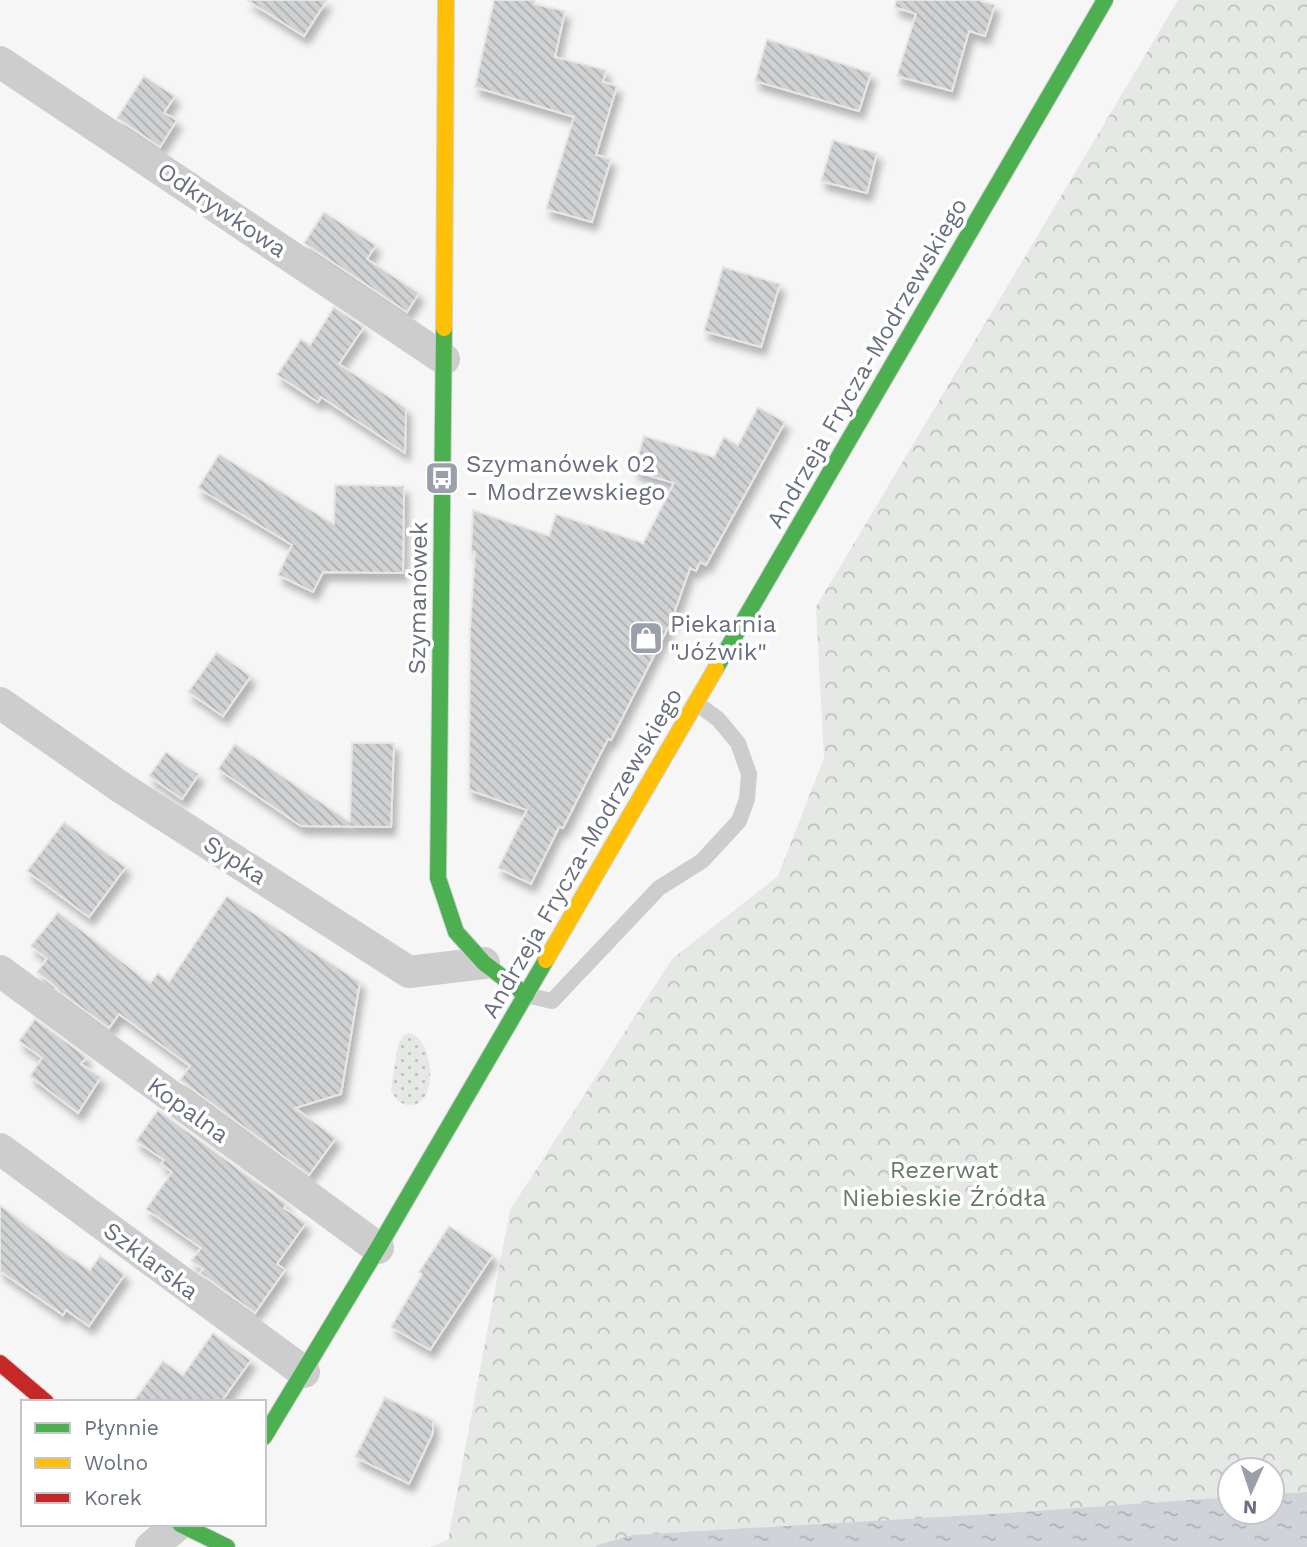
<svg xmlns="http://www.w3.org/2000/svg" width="1307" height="1547" viewBox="0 0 1307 1547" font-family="'Work Sans',sans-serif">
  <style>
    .grass { fill: url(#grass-dots) }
    .forest { fill: url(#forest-crowns) }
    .water { fill: url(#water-ripples) }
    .building { fill: url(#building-back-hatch); stroke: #e6e6e6; stroke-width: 2; filter: url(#shadow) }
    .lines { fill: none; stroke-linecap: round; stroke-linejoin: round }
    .fast-casing { stroke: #d2d2d4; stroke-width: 18 }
    .slow-casing { stroke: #d2d2d4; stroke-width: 18 }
    .jam-casing { stroke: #d2d2d4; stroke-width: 18 }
    .lane { stroke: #cdcdce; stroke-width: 16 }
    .street { stroke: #cdcdce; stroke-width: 32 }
    .fast { stroke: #4caf50; stroke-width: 16 }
    .slow { stroke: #ffc107; stroke-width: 16 }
    .jam { stroke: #c62828; stroke-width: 16 }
    .labels { text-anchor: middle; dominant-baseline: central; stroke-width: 7; stroke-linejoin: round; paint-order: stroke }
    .street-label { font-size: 24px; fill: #6a7082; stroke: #fff }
    .poi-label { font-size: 24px; fill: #6a7082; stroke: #fff; text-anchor: start }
    .park-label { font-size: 24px; fill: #687a69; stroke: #fff }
  </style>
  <defs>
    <pattern id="grass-dots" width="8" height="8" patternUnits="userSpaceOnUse" patternTransform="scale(1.75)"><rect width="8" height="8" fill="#e5e8e4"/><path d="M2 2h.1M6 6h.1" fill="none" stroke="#bec0be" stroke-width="1.8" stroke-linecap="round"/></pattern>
    <pattern id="forest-crowns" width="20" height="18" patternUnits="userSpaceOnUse" patternTransform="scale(1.75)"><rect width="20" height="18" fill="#e5e8e4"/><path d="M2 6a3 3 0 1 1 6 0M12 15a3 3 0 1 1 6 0" fill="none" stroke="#bec0be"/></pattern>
    <pattern id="water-ripples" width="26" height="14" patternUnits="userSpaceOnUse" patternTransform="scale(1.75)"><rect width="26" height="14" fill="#d0d3d8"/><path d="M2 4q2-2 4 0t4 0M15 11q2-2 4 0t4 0" fill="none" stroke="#adb0b5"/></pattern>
    <pattern id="building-back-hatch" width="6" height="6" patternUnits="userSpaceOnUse" patternTransform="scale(1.75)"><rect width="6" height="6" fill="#d0d1d2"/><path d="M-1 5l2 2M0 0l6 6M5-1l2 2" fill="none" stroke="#adaeb0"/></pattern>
    <filter id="shadow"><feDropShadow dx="4.5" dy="8" stdDeviation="3.5" flood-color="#0004"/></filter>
  </defs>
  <rect width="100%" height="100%" fill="#f6f6f6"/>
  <!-- grass -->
  <path class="grass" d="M409 1033C436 1039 439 1110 407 1105 399 1103 395 1098 391 1091L398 1044 404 1035Z"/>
  <!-- forest -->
  <polygon class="forest" points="1178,0 1307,0 1307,1492 1272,1494 1272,1470 1230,1470 1230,1497 597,1545 596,1547 429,1547 448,1540 510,1210 672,959 778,876 824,758 816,607"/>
  <!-- water -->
  <polygon class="water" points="1307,1492 1307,1547 596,1547 597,1545 633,1535 1009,1513 1230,1497 1230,1512 1272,1512 1272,1494"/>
  <!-- building -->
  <g class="building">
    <polygon points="247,0 327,0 304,36"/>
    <polygon points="494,0 535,0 534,4 565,11 555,57 606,70 603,82 617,86 596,155 611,159 592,222 546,209 574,117 475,87"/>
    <polygon points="896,0 978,0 995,5 985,36 969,31 952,91 897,76 916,14 895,7"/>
    <polygon points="767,39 871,73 859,111 755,81"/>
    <polygon points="144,76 175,96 164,113 177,120 160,147 117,118"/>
    <polygon points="833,140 877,153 867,193 821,181"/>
    <polygon points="324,212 376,245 367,259 419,293 407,312 304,243"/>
    <polygon points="723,267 780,284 761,347 704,331"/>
    <polygon points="334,307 364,327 339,364 406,408 405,453 321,397 318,402 277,375 301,339 310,345"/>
    <polygon points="758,407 785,422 706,565 700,562 696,571 690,568 671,622 611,740 608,739 563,828 559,827 531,884 498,868 527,810 469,790 470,630 475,552 471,552 473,510 549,536 556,514 643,543 674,483 634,471 644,436 714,457 724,437 738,445"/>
    <polygon points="219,454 334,524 335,485 404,486 403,573 323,572 313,592 278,575 292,545 198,488"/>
    <polygon points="217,652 251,676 223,716 188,692"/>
    <polygon points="352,743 394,743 391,827 301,826 218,769 235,744 350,822"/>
    <polygon points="166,752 199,774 182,799 149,776"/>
    <polygon points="64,822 126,867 89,917 27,871"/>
    <polygon points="227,896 360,982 341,1094 295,1108 336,1138 309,1175 180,1080 190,1066 119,1014 109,1028 56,989 57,988 37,972 47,959 31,946 58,912 150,983 158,973 169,982"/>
    <polygon points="35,1019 87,1057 81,1064 101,1077 78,1113 30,1076 42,1058 19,1041"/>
    <polygon points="158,1110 287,1204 284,1208 306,1223 277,1264 285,1270 255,1313 200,1273 203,1269 191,1261 201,1248 146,1209 172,1172 161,1164 164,1160 136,1141"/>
    <polygon points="0,1205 55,1247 90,1270 100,1256 125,1274 89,1326 66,1310 63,1315 0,1271"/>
    <polygon points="449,1226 493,1255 430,1350 391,1327 422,1274 419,1272"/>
    <polygon points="213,1333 251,1360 221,1402 133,1402 163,1361 183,1375"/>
    <polygon points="385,1397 433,1420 433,1433 409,1484 355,1457"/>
  </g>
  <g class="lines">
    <!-- fast casing -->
    <g class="fast-casing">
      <g id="fast">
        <polyline points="444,328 438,878 456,932 484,963 526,995"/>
        <polyline points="716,668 1105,0"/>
        <polyline points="264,1437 378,1248 546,960"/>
        <polyline points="180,1524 227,1547"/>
      </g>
    </g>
    <!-- slow casing -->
    <g class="slow-casing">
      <g id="slow">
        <polyline points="444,328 446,0"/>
        <polyline points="546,960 716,668"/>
      </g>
    </g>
    <!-- jam casing -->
    <g class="jam-casing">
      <polyline id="jam" points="0,1363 46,1402"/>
    </g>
    <!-- lane -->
    <polyline class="lane" points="526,995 552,1001 659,888 702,861 739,821 747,799 749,774 738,743 718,719 696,703"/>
    <!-- street -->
    <g class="street">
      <polyline points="0,62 444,359"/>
      <polyline points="0,703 122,788 409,972 484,963"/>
      <polyline points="0,971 378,1248"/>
      <polyline points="0,1149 304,1372"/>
      <polyline points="151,1547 179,1524"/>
    </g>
    <!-- fast -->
    <use href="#fast" class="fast"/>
    <!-- slow -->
    <use href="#slow" class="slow"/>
    <!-- jam -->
    <use href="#jam" class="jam"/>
  </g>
  <!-- icons -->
  <defs>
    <g id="bus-square" transform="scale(1.75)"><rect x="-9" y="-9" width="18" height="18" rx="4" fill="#9b9fab" stroke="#fff"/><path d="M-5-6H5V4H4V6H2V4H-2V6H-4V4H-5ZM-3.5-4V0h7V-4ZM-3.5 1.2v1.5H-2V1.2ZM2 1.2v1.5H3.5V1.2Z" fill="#fff"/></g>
    <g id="shop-square" transform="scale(1.75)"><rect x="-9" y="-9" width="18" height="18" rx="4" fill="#9b9fab" stroke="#fff"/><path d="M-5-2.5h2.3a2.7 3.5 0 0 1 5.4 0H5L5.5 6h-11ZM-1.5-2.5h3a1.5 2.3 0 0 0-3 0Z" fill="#fff"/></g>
  </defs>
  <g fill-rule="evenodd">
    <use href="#bus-square" x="442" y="478"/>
    <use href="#shop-square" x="646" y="638"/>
  </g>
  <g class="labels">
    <!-- street labels -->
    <g class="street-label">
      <text transform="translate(222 210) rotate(34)">Odkrywkowa</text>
      <text transform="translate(867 363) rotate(-60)">Andrzeja Frycza-Modrzewskiego</text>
      <text transform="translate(418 598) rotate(-89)">Szymanówek</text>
      <text transform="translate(582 853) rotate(-60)">Andrzeja Frycza-Modrzewskiego</text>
      <text transform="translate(235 860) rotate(33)">Sypka</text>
      <text transform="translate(188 1110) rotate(36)">Kopalna</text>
      <text transform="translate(151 1261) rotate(37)">Szklarska</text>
    </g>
    <!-- poi labels -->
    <g class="poi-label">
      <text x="466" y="464">Szymanówek 02<tspan x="466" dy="28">- Modrzewskiego</tspan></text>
      <text x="670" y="624">Piekarnia<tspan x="670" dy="28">"Jóźwik"</tspan></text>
    </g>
    <!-- park labels -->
    <g class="park-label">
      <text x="944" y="1170">Rezerwat<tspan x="944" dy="28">Niebieskie Źródła</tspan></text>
    </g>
  </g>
  <!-- legend -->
  <rect x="21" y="1400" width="245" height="126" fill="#ffffff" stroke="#c3c6cd" stroke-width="2"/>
  <rect x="35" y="1423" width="35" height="10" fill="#4caf50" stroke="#c3c6cd" stroke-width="2"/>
  <text x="84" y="1435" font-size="21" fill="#6a7082">Płynnie</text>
  <rect x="35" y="1458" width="35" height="10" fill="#ffc107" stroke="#c3c6cd" stroke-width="2"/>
  <text x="84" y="1470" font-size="21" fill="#6a7082">Wolno</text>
  <rect x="35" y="1493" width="35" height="10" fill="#c62828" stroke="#c3c6cd" stroke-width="2"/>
  <text x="84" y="1505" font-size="21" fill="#6a7082">Korek</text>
  <!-- north arrow -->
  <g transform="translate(1251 1491) rotate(183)"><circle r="33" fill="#ffffff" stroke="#c3c6cd" stroke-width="2"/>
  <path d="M0-5L12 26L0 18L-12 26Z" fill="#9b9fab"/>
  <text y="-10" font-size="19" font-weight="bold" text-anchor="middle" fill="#6a7082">N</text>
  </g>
</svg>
